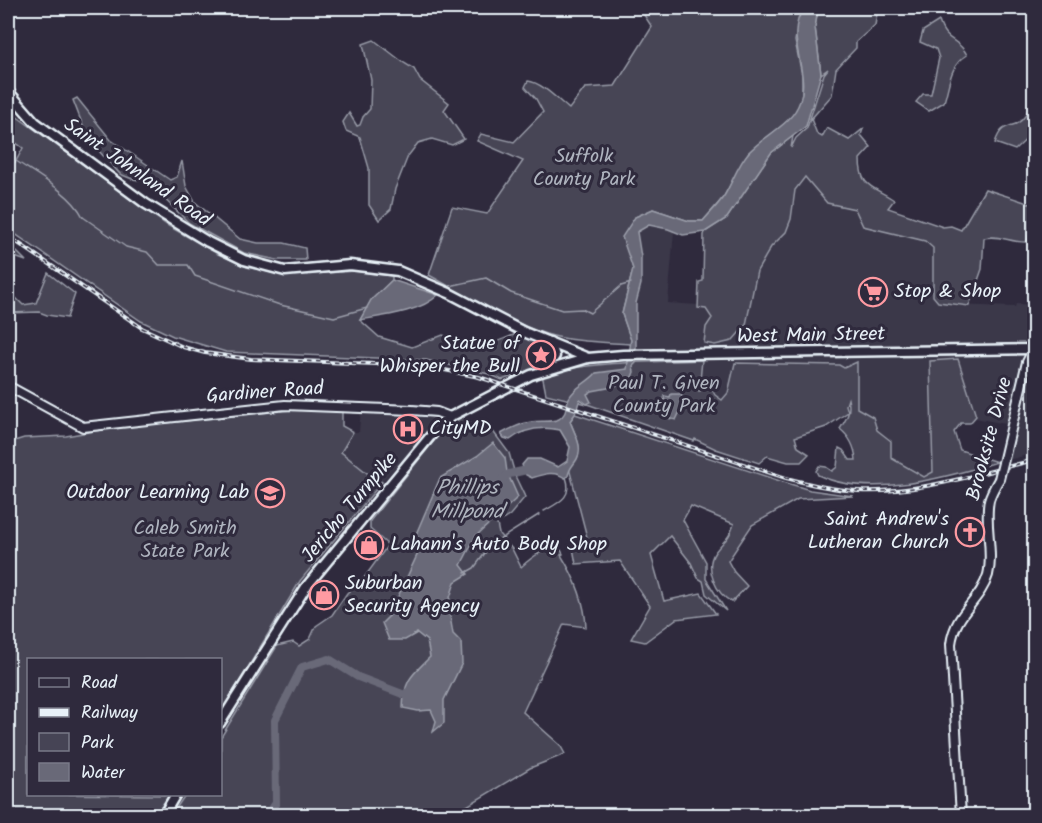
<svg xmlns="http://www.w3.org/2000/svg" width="1042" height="823" viewBox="0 0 1042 823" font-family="Kalam,sans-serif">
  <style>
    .built { fill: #3b3749 }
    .green { fill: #464455; stroke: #979aa6; stroke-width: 1.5 }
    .water { fill: #696978; stroke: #9c9fab; stroke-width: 1.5 }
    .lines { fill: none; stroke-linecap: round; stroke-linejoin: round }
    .stream { stroke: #9c9fab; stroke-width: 1.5 }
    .river { stroke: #696978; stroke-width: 8 }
    .secondary-casing { stroke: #e8f1f8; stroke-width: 12 }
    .primary-casing { stroke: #e8f1f8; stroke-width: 13 }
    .secondary { stroke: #2f2a3d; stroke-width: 8 }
    .primary { stroke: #2f2a3d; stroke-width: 8 }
    .rail-casing { stroke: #e8f1f8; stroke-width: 4 }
    .rail { stroke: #2f2a3d; stroke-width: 1.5; stroke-dasharray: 4.5; stroke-linecap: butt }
    .secondary-bridge-casing { stroke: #e8f1f8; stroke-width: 12; stroke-linecap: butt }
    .secondary-bridge { stroke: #2f2a3d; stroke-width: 8 }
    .labels { text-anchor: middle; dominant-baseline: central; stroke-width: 6; stroke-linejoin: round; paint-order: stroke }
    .park-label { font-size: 20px; fill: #afb4bf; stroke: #2f2a3d }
    .street-label { font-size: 20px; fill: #e8f1f8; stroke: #2f2a3d }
    .poi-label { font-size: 20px; fill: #e8f1f8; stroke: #2f2a3d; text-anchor: start }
    .water-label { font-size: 21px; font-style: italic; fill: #afb4be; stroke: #2f2a3d }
  </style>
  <rect width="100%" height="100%" fill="#2f2a3d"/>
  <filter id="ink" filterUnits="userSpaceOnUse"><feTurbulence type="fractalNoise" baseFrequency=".0167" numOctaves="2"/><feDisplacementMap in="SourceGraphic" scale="12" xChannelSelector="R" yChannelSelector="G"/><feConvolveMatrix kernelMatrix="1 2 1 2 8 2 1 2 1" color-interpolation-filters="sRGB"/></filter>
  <g filter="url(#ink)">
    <!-- built -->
    <g class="built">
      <polygon points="805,177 827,203 855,209 863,226 925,241 933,248 933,296 951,305 1015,307 1016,304 1034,305 1034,453 1005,461 1011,425 975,418 976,416 958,359 934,430 933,473 924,477 891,458 891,441 877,430 873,417 857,408 844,368 839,365 736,363 728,393 722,401 715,395 714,390 699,392 701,360 636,362 636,303 641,284 641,257 636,232 648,225 674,231 668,303 698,305 698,308 705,309 712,318 703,336 753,292 757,271 771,247 786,232 791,219 795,190"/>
      <polygon points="361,408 443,416 382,482 372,477 341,452 353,432 359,432"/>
    </g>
    <!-- green -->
    <g class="green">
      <path d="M648 8H794L800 13 795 41 802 75V98L795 115 748 153 723 198 703 221H689L653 209 635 217 630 258 633 269 622 314 631 340 630 344C603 342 573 342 546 334 505 320 467 296 429 275L452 207 487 214 523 161 477 141 481 134 514 142 543 112 536 99 525 87 528 81C541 82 558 100 569 109L585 88 615 86 652 27 644 15Z"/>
      <path d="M821 8H878L875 25 856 42V48L836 69 832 95 811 119 817 134 822 137 827 128 849 140 863 129 861 135 871 147 860 159C860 188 873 186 894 200L888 208 943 227 951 226 961 230 985 189 1034 205V212L1027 242C1012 243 998 234 984 238L982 269 969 306 938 302 933 296V248L925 241 863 226 855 209 827 203 805 177 795 190 791 219 786 232 771 247 757 271 746 325 732 341 715 345 704 343 706 327 712 318 706 309 698 308 699 282 703 281 704 235 705 232 727 218 771 153 793 136 791 148 796 138 807 128 824 74 828 69 821 74 815 27 818 10Z"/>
      <path d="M939 21C946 44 958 37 967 55 949 66 950 84 944 102L929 111 916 102 923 94H931L939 58 936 49 920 42 923 31Z"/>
      <polygon points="374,40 404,63 414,69 420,80 449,103 444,110 464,139 452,145 432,139 418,143 408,156 395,189 391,209 379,220 369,205 369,168 360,137 346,131 343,122 349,113 357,126 360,125 363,117 370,109 371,80 363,44"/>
      <path d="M1034 80V132L1015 150 995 143C1003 118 1014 132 1025 116 1032 105 1030 91 1034 80Z"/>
      <polygon points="77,98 111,140 170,180 177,177 182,161 186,186 195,202 240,239 258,243 284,243 305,248 306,260 277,260 244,253 189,223 146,181 132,179 120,174 88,139 73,100"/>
      <polygon points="9,111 167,225 218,254 247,267 277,274 299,275 354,271 392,276 392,280 371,301 360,320 379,337 412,347 443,335 479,349 516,334 548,346 553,351 549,363 502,380 489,374 426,360 226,352 173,336 141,321 8,229 8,170 16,161 23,148 8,137 8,117"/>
      <polygon points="8,243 26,261 12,256 14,296 23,305 36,303 48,273 75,294 67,318 47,315 39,312 8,313"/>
      <path d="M958 359 976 416 970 423H961L954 432 960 450 997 462C945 478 869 499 818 475L816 471 819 466 826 467 832 471 837 467 839 448 843 450 850 460H856C855 447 850 437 840 429 847 418 851 412 848 399L846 405 848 412 826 427 795 437 798 447 809 454 801 462H788L767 456 759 463 716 449 695 439 694 441 587 404 546 394 542 374C595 361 649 362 702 360L699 391 711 388 715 395 722 400 728 393 735 363 839 365 844 368 857 362V408L873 417 877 430 891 441V458L924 477 933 472 930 361Z"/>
      <polygon points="291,410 342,411 342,426 353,432 341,452 371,476 382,482 300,581 221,712 220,660 28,660 28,794 169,795 156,815 8,816 8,443 24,438 66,436 106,429"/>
      <path d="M575 414 780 481 810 490 853 496 798 499 752 525 728 561 734 572 747 586 732 602C716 594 704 568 715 552 724 540 729 540 734 524L691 506 683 520 706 562V579L726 611 706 594 703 581 698 578 691 563 670 536 651 555 664 601 701 593 716 614 676 619 645 642 631 639 650 606 620 561 576 564 573 548 589 545 569 468C586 449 578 443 570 421Z"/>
      <path d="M460 417H464L481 433 482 436 492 430 509 453 516 478 525 497 510 515 497 524 499 534 512 549 521 567C532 557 547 545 561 550L563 554 561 555C574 576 585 602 586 627L564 624 523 712 560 745 565 754 530 768 452 815 171 816 185 795 220 794 221 737 277 646 293 642 299 646 310 639 316 626 332 615 347 593 364 578 388 545 370 529V521L441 432Z"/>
    </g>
    <!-- water -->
    <g class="water">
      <path d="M804 8H821L818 10 815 27 821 74 806 126 771 153 727 218 705 232 683 235 668 229 649 225 637 232 641 257V284L636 303V363L633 366 634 372 632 377 613 387 592 391 587 394 591 402 587 404 580 399 575 414 570 421C574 433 584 447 577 459 573 466 569 468 568 476L565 478C554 470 544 474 532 478L526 475 522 465 527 459H540L558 467 567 461 570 447 560 430C542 426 525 428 510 440L504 438 501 434C511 428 519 424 531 422 540 420 552 423 559 419 568 413 565 407 569 398 575 386 588 383 596 373L627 369 631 340 622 314 633 269 622 237 635 217 653 209 689 221H703C710 213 718 205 724 196 732 183 738 164 749 152 766 134 792 125 800 101 811 71 783 36 804 8Z"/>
      <path d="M392 280 438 295C421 312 384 316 360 320L371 300Z"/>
      <polygon points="671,394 681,394 684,403 676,420 667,418 664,396 670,397"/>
      <path d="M493 443 505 458 507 472 518 497 476 536 461 565 468 574 455 582 448 604 453 634 461 642 462 663 444 700V723L433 732 436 721 431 710 418 711 403 708C404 680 411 676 430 657L427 641 417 633 405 640H389L382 623 389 616 418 553 416 534 440 478 477 456Z"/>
    </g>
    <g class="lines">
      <!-- stream -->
      <g class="stream">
        <path d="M16 161C37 175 72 194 83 217L126 247 147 252 159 265H188L195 276 280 305 334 317 367 308"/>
        <polyline points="445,287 486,278 511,293 562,310 582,309 590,313 621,286 631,283"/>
        <path d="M544 511C560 502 573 497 566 477"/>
        <polyline points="465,573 474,568 491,545 540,514"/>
      </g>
      <!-- river -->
      <g class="river">
        <polyline points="501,480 509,474 531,469"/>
        <polyline points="267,816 276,803 275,720 302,667 329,659 358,677 405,695 410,690"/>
      </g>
      <!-- secondary casing -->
      <g class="secondary-casing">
        <g id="secondary">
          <polyline points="8,386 83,427 285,405 412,410 437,412 450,417"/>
          <polyline points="1003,463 1027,362 1034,349"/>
          <path d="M961 816 951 644C955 612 980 602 988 575 994 551 984 525 989 500 991 493 995 486 999 479"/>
        </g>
      </g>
      <!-- primary casing -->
      <g class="primary-casing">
        <g id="primary">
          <polyline points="8,91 35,122 146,204 208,242 244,260 285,271 350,265 398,271 449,293 524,332 588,358"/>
          <polyline points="546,369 555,356 550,342"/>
          <polyline points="220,723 306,587 433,433 450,417 531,375 588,358 623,355 1034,349"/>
          <polyline points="163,816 176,794"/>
        </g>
      </g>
      <!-- secondary -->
      <use href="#secondary" class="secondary"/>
      <!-- primary -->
      <use href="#primary" class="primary"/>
      <!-- rail casing -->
      <g class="rail-casing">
        <path id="rail" d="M8 236 142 328 183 347 205 353 251 359 425 366 479 377 786 478C810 484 834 490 858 491 918 494 977 474 1034 460"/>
      </g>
      <!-- rail -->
      <use href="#rail" class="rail"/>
      <!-- secondary-bridge casing -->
      <g class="secondary-bridge-casing">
        <polyline id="secondary-bridge" points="999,479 1003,463"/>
      </g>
      <!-- secondary-bridge -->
      <use href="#secondary-bridge" class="secondary-bridge"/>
    </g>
  </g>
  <!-- icons -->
  <defs>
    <g id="supermarket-ring" transform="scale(1.5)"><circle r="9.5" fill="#2f2a3d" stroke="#ff9aa2" stroke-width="1.5"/><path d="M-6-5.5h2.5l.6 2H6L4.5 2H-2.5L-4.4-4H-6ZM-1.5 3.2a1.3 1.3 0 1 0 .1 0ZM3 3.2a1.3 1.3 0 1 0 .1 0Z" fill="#ff9aa2"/></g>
    <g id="sight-ring" transform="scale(1.5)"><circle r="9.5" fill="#2f2a3d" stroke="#ff9aa2" stroke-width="1.5"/><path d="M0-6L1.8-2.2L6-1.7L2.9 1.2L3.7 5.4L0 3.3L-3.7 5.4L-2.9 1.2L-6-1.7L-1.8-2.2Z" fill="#ff9aa2"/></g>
    <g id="hospital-ring" transform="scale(1.5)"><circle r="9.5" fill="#2f2a3d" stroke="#ff9aa2" stroke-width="1.5"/><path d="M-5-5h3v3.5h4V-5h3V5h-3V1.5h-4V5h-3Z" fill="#ff9aa2"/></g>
    <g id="school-ring" transform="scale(1.5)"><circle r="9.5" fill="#2f2a3d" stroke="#ff9aa2" stroke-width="1.5"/><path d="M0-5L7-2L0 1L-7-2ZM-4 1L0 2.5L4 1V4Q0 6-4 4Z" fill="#ff9aa2"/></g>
    <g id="church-ring" transform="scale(1.5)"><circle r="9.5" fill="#2f2a3d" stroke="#ff9aa2" stroke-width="1.5"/><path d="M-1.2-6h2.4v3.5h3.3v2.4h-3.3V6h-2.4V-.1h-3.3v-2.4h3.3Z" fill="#ff9aa2"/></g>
    <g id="shop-ring" transform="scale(1.5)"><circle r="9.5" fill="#2f2a3d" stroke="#ff9aa2" stroke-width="1.5"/><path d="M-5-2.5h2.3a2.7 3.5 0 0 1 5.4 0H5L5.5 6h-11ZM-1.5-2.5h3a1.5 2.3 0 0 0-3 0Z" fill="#ff9aa2"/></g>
  </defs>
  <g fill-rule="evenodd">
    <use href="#supermarket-ring" x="873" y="292"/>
    <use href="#sight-ring" x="541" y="355"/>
    <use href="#hospital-ring" x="408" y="429"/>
    <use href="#school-ring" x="270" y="493"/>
    <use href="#church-ring" x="970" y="532"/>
    <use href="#shop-ring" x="369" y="545"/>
    <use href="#shop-ring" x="324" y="595"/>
  </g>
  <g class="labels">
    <!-- park labels -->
    <g class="park-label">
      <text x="584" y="157">Suffolk<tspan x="584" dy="23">County Park</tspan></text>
      <text x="664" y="384">Paul T. Given<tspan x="664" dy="23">County Park</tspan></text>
      <text x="185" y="529">Caleb Smith<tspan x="185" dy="23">State Park</tspan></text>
    </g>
    <!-- street labels -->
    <g class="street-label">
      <text transform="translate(137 173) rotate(35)">Saint Johnland Road</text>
      <text transform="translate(811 336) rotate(-1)">West Main Street</text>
      <text transform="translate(265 393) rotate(-4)">Gardiner Road</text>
      <text transform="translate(990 439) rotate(-75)">Brooksite Drive</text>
      <text transform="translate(350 508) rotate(-50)">Jericho Turnpike</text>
    </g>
    <!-- poi labels -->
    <g class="poi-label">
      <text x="894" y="292">Stop &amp; Shop</text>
      <text x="520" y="344" text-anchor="end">Statue of<tspan x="520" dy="23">Whisper the Bull</tspan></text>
      <text x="429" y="429">CityMD</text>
      <text x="249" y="493" text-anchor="end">Outdoor Learning Lab</text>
      <text x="949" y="520" text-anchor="end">Saint Andrew's<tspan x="949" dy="23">Lutheran Church</tspan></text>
      <text x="390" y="545">Lahann's Auto Body Shop</text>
      <text x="345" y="584">Suburban<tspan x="345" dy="23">Security Agency</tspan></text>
    </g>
    <!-- water labels -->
    <g class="water-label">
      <text x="467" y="488">Phillips<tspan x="467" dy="24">Millpond</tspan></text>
    </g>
  </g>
  <!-- margin -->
  <rect width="1042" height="823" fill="none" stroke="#2f2a3d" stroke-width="30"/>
  <rect x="15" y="15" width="1012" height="793" fill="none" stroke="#e8f1f8" stroke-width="2" filter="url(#ink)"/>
  <!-- legend -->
  <rect x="27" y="658" width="195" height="138" fill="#2f2a3d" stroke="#797a88" stroke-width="1.5"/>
  <rect x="39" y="678" width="30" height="9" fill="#2f2a3d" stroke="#797a88" stroke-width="1.5"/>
  <text x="81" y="688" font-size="18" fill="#e8f1f8">Road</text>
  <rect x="39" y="708" width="30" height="9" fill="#e8f1f8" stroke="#797a88" stroke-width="1.5"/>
  <text x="81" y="718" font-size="18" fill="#e8f1f8">Railway</text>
  <rect x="39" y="733" width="30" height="18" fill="#464455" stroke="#797a88" stroke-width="1.5"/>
  <text x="81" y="748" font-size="18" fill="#e8f1f8">Park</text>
  <rect x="39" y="763" width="30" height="18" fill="#696978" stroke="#797a88" stroke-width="1.5"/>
  <text x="81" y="778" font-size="18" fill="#e8f1f8">Water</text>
</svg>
